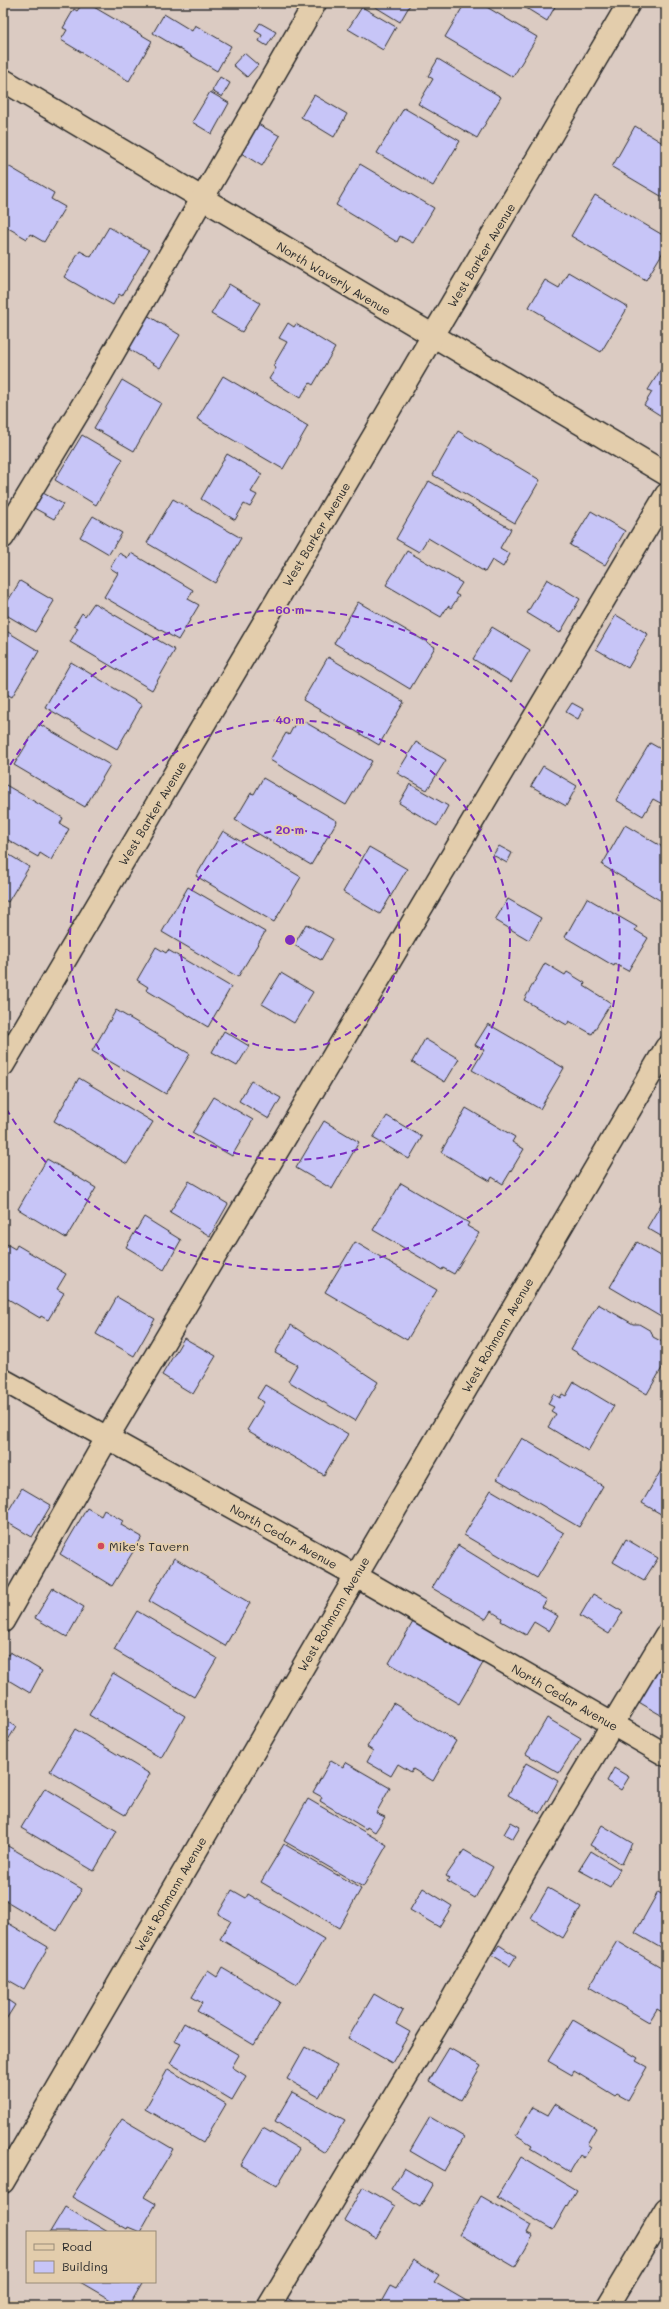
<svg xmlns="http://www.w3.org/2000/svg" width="669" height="2309" viewBox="0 0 669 2309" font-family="Mali,sans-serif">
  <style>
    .building { fill: #c7c5f7; stroke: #2b2b2b }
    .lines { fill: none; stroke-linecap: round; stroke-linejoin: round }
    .minor-casing { stroke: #2b2b2b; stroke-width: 25 }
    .minor { stroke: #e3cdac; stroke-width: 22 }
    .ring { fill: none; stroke: #7b2cbf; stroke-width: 2; stroke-dasharray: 7 5 }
    .poi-dot { fill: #d1495b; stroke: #e3cdac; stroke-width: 1.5 }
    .labels { text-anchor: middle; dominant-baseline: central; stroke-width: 3.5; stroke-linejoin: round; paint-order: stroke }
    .street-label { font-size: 12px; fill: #2b2b2b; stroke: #e3cdac }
    .poi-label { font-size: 12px; fill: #2b2b2b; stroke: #e3cdac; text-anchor: start }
    .centre { fill: #7b2cbf; stroke: #e3cdac; stroke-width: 2 }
    .ring-label { font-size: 12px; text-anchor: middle; font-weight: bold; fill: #7b2cbf; stroke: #e3cdac; stroke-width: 3.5; stroke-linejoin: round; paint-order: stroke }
  </style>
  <rect width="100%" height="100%" fill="#dbcbc2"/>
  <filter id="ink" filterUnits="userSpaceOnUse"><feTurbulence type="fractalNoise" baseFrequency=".025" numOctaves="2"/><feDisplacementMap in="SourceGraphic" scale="8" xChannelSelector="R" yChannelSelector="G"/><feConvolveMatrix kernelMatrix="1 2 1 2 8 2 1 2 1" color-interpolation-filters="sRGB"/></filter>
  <g filter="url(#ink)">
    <!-- building -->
    <g class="building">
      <polygon points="83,3 87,3 152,41 129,81 61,40 67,30 63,28 74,9 77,11"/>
      <polygon points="369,3 411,3 400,22"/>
      <polygon points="465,3 480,3 537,37 513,77 445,37"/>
      <polygon points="518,3 557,3 547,21"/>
      <polygon points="362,7 396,27 383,50 348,29"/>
      <polygon points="164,14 192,31 195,25 231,46 217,71 153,33"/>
      <polygon points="260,23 276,32 267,46 259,41 262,35 255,31"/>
      <polygon points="244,53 258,65 247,77 233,65"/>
      <polygon points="438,59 501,97 477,138 418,104 433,79 428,76"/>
      <polygon points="220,77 230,83 222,97 212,91"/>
      <polygon points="210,92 229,103 212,134 192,122"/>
      <polygon points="314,95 347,114 334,137 301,117"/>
      <polygon points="404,108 460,141 433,186 377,153"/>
      <polygon points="258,124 280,136 262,166 241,153"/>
      <polygon points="635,126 666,145 666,199 612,167"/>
      <polygon points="3,163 54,193 51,199 65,207 44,242 30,234 27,239 3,225"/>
      <polygon points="360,164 434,208 413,243 400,236 397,242 336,205"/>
      <polygon points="595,195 666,237 666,247 646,280 571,236"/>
      <polygon points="109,227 149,250 122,296 119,294 113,305 64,277 80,251 91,257"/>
      <polygon points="568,272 628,307 601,352 543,318 544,316 529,307 545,280 559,288"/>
      <polygon points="229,284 260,303 242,332 211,314"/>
      <polygon points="147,315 180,335 160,368 127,348"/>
      <polygon points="288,323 294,327 296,324 335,348 313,385 310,383 300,398 269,379 276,368 273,366 287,342 279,338"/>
      <polygon points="666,361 666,419 644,405 652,392 648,390"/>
      <polygon points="223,376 308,426 283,469 197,419"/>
      <polygon points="122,380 161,403 134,451 94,428"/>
      <polygon points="458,431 540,480 515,523 433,475"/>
      <polygon points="82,435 123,459 96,505 55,480"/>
      <polygon points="227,454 262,474 251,492 257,495 250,507 244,504 235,520 201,499"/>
      <polygon points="429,481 511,529 500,548 510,554 503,567 492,560 485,572 428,538 419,552 396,539"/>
      <polygon points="43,493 63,504 54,519 34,508"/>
      <polygon points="173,499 241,538 215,583 147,543"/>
      <polygon points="591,511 625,531 605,565 570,545"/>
      <polygon points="93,516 122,533 109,554 80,537"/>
      <polygon points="407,551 462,583 455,594 459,596 451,608 448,606 441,617 386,585"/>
      <polygon points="119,553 128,558 131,553 193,590 188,599 199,605 178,640 104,597 118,573 110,568"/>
      <polygon points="547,579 580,599 560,633 527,613"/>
      <polygon points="20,581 54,601 35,632 3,613 3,609"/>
      <polygon points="358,602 435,647 410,689 334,643"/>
      <polygon points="94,603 175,650 152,690 70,642 78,628 74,626 82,613 85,616"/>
      <polygon points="616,615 648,634 628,668 596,649"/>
      <polygon points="492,627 530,650 511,682 473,659"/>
      <polygon points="3,629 39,651 12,697 3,692"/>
      <polygon points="328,657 404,702 379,745 303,700"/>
      <polygon points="71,662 142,705 117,749 45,707"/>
      <polygon points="572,703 583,709 578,719 566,712"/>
      <polygon points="298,718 372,761 346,805 270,760 286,733 289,735"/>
      <polygon points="39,724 110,765 85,807 14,765"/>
      <polygon points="416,742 446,760 427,790 397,773"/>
      <polygon points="650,743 666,752 666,806 653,799 643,816 616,800"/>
      <polygon points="543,766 577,786 566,806 531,786"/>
      <polygon points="263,778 337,821 311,865 235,820 251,793 254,794"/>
      <polygon points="4,784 63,818 60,824 69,829 51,860 40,853 38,857 3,837"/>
      <polygon points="410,784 448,806 437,826 399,803"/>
      <polygon points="625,825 666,849 666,904 602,865"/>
      <polygon points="223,831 301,877 274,922 196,876"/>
      <polygon points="499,846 512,853 507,863 493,855"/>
      <polygon points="369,847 407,869 380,914 343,892"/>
      <polygon points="3,851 29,867 8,902 3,899"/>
      <polygon points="188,887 265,932 238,977 162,932"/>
      <polygon points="587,898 637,927 635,930 648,938 628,971 615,964 614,966 565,937"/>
      <polygon points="508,899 541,918 529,940 495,920"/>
      <polygon points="306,924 333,939 321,960 294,945"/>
      <polygon points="156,947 166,953 168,950 231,987 208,1027 146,990 148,987 137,980"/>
      <polygon points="545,963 565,975 567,972 585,983 584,986 611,1003 592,1034 569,1021 567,1025 524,1000"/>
      <polygon points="281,973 313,992 294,1023 262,1004"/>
      <polygon points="116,1010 190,1054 166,1094 92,1051"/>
      <polygon points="488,1024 564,1068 540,1109 472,1070 484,1050 475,1045"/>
      <polygon points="224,1031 249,1046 237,1066 212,1052"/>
      <polygon points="425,1039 459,1059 445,1082 412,1062"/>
      <polygon points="79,1078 153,1122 127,1164 54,1121"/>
      <polygon points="251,1081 281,1098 269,1119 239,1101"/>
      <polygon points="214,1097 253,1120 232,1156 192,1133"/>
      <polygon points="466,1108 515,1137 512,1142 524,1149 503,1184 492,1177 490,1181 441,1152"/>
      <polygon points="387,1116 422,1137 409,1159 373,1138"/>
      <polygon points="324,1121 359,1142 332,1189 296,1168"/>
      <polygon points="47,1159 96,1188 66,1238 18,1209"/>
      <polygon points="189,1181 228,1204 210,1236 170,1212"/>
      <polygon points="401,1183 469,1223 467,1226 479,1233 454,1274 443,1268 442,1270 373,1230"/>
      <polygon points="666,1196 666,1239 647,1228"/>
      <polygon points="144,1217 181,1240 164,1270 126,1247"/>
      <polygon points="3,1242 15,1249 17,1245 66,1274 57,1289 64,1293 48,1320 41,1316 40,1318 3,1296"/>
      <polygon points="355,1242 437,1290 407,1340 325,1292"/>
      <polygon points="637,1242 666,1259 666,1320 610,1287"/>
      <polygon points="117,1297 155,1319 134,1356 96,1334"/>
      <polygon points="598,1304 633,1324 639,1324 651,1331 653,1337 666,1344 666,1361 647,1394 571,1349"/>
      <polygon points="291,1325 378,1382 355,1421 288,1381 297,1365 275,1353"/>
      <polygon points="184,1338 216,1356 193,1394 162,1375"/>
      <polygon points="574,1382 614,1406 588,1451 548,1427 556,1414 551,1411 554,1407 548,1404 553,1394 560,1398 562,1394 566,1396"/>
      <polygon points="265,1385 348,1434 324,1475 247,1430 264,1402 257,1398"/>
      <polygon points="522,1438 603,1486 579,1527 497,1479"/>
      <polygon points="664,1465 666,1466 666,1517 642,1503"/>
      <polygon points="22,1488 51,1505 32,1537 3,1520"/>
      <polygon points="491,1490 564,1533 537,1578 464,1535"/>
      <polygon points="87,1508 101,1516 104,1510 123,1521 121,1525 142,1537 112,1586 60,1554"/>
      <polygon points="626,1539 658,1558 644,1580 613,1562"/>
      <polygon points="458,1545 547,1600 542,1607 558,1616 549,1631 534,1622 526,1635 501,1621 502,1618 491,1611 486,1619 432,1588"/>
      <polygon points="174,1558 250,1603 225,1646 149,1601"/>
      <polygon points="53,1588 84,1607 67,1637 35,1618"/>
      <polygon points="593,1594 623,1612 609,1634 580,1616"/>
      <polygon points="137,1611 217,1658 194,1697 114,1650"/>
      <polygon points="413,1622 483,1663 459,1704 389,1663"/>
      <polygon points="10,1652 42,1671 30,1693 3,1677 3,1663"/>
      <polygon points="660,1661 666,1664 666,1718 637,1701"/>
      <polygon points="113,1673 185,1716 161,1758 89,1715"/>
      <polygon points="393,1703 456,1741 433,1781 413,1769 411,1772 398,1764 391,1776 367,1762 373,1751 367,1747"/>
      <polygon points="547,1718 581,1738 559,1773 526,1754"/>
      <polygon points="3,1719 16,1727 3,1748"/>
      <polygon points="75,1729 150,1774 125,1815 50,1771"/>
      <polygon points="331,1760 343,1767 345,1762 390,1788 376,1813 385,1817 375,1832 367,1827 366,1829 320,1801 322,1797 313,1792"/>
      <polygon points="526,1763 558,1781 540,1814 508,1795"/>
      <polygon points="614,1768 629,1777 621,1790 607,1781"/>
      <polygon points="45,1788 117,1831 94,1871 21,1828"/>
      <polygon points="308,1799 387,1845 363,1887 284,1841"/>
      <polygon points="511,1822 520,1827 513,1839 504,1834"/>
      <polygon points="602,1825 632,1843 622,1864 590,1845"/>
      <polygon points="284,1844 361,1889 339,1928 261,1882"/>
      <polygon points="6,1845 82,1889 57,1931 3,1899 3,1850"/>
      <polygon points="464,1850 493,1867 475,1898 447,1881 449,1878 446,1876"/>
      <polygon points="591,1851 620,1869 610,1887 579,1870"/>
      <polygon points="423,1888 452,1906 439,1927 410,1910"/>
      <polygon points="548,1888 581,1907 563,1938 531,1918"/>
      <polygon points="232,1890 246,1898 248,1894 324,1939 297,1984 220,1939 231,1921 218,1914"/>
      <polygon points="658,1892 666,1897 666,1951 635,1933"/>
      <polygon points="3,1920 48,1947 24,1989 3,1977"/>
      <polygon points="617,1941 666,1970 666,2006 662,2012 657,2009 649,2022 589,1987"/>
      <polygon points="499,1945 516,1956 510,1966 492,1955"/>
      <polygon points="222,1968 280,2002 254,2045 197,2011 202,2003 192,1997 208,1971 217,1977"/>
      <polygon points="374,1994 403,2011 396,2024 410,2032 392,2063 348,2038"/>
      <polygon points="3,1997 15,2005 3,2024"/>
      <polygon points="573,2020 638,2058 636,2061 647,2067 628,2100 617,2094 615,2096 574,2071 572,2075 548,2061"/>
      <polygon points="184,2023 239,2055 232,2067 246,2076 232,2100 170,2063 181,2044 174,2041"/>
      <polygon points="305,2047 337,2066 319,2097 287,2079"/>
      <polygon points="449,2048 481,2066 461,2100 429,2081"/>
      <polygon points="168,2069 226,2104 203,2143 145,2109"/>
      <polygon points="292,2092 345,2120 325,2153 275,2121"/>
      <polygon points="555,2104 596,2128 587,2144 591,2147 584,2158 580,2155 570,2172 530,2148 532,2145 516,2135 533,2107 548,2115"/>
      <polygon points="430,2117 464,2137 444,2171 410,2151"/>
      <polygon points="122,2119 173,2149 144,2197 156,2204 140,2232 128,2227 127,2229 72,2197"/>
      <polygon points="263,2128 299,2149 277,2186 241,2165"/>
      <polygon points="521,2157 576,2190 553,2230 497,2197"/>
      <polygon points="404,2168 433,2185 420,2207 391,2189"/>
      <polygon points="363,2187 395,2206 376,2239 344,2220"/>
      <polygon points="481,2196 531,2225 527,2233 533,2236 515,2267 459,2234"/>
      <polygon points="65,2207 108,2232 50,2232"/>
      <polygon points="413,2260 439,2275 434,2282 475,2306 384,2306 380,2304 390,2286 396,2289"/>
      <polygon points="80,2282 143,2282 129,2306 121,2306"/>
      <polygon points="287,2298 300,2306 282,2306"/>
    </g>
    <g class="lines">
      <!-- minor casing -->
      <g class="minor-casing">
        <g id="minor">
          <polyline points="3,80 666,474"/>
          <polyline points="3,537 96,383 315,3"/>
          <polyline points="3,1065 629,3"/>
          <polyline points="3,1380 356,1576 666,1755"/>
          <polyline points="3,1621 107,1438 666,495"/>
          <polyline points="3,2182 356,1576 666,1048"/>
          <polyline points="269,2306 449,2005 529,1864 666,1635"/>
          <polyline points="608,2306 666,2209"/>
        </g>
      </g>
      <!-- minor -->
      <use href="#minor" class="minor"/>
    </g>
  </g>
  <!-- distance rings -->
  <g class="ring">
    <circle cx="290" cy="940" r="110"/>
    <circle cx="290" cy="940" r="220"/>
    <path d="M4 775A330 330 0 1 1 4 1105"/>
  </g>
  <!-- markers -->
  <circle class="poi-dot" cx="101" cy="1546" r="4"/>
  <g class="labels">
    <!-- street labels -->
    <g class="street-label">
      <text transform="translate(481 255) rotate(-59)">West Barker Avenue</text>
      <text transform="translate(334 278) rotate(31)">North Waverly Avenue</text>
      <text transform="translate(316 534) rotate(-59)">West Barker Avenue</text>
      <text transform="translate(152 813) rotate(-59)">West Barker Avenue</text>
      <text transform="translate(497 1335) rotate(-60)">West Rohmann Avenue</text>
      <text transform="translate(284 1536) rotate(29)">North Cedar Avenue</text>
      <text transform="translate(333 1614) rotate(-60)">West Rohmann Avenue</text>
      <text transform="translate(565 1697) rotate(30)">North Cedar Avenue</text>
      <text transform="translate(170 1894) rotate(-60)">West Rohmann Avenue</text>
    </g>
    <!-- poi labels -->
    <g class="poi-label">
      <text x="109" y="1546">Mike's Tavern</text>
    </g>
  </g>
  <circle cx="290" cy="940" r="6" class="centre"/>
  <g class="ring-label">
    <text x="290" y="614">60 m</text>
    <text x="290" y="724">40 m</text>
    <text x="290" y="834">20 m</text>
  </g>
  <!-- margin -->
  <rect width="669" height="2309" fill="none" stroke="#e3cdac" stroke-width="16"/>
  <rect x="8" y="8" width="653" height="2293" fill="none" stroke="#2b2b2b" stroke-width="1.5" filter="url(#ink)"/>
  <!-- legend -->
  <rect x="26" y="2231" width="130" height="52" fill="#e3cdac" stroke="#998c78"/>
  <rect x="34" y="2244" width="20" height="6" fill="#e3cdac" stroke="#998c78"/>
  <text x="62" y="2251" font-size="12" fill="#2b2b2b">Road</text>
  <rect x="34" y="2261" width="20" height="12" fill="#c7c5f7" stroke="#998c78"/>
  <text x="62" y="2271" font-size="12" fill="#2b2b2b">Building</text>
</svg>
